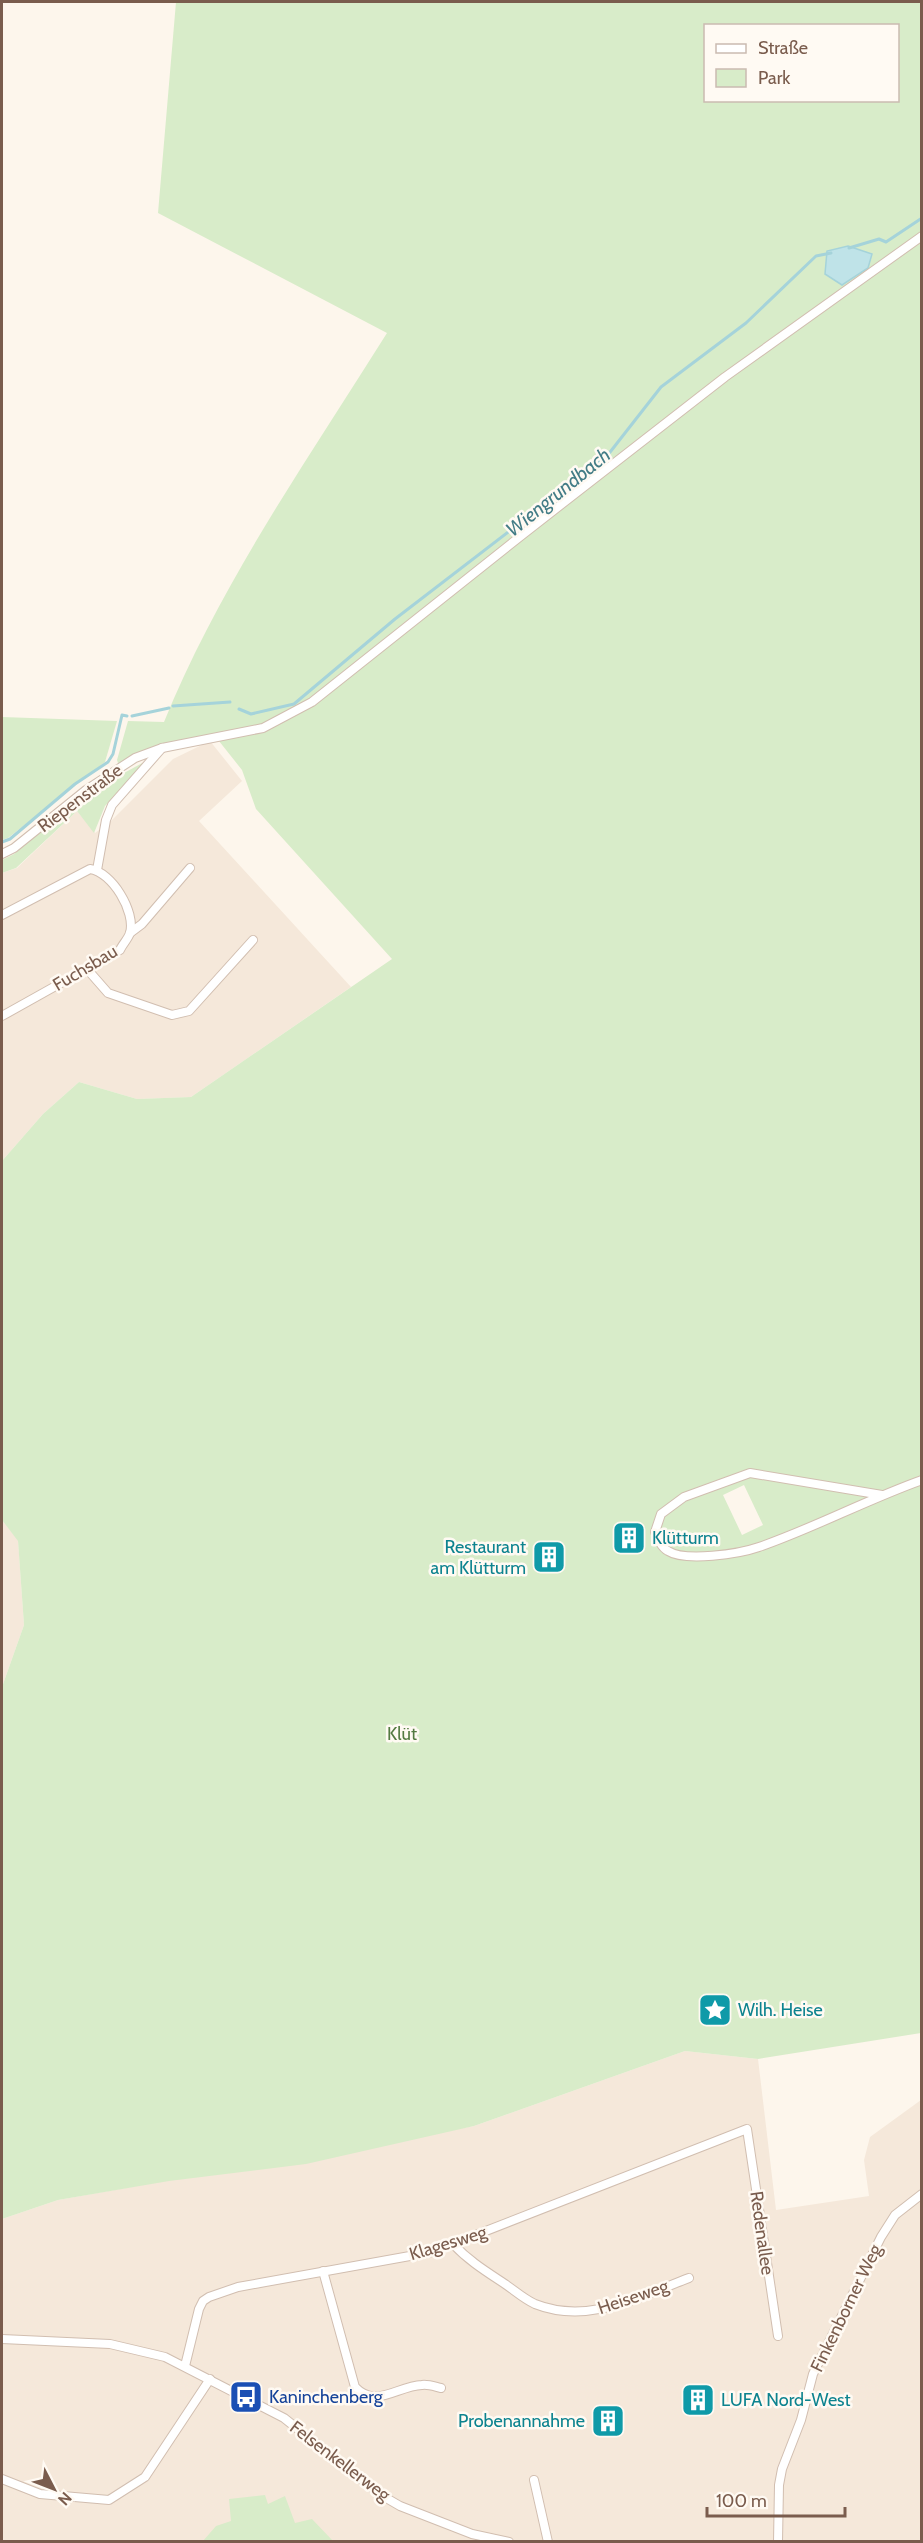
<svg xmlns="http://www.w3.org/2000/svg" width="923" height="2543" viewBox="0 0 923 2543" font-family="Cabin,sans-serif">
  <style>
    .residential { fill: #f5e8da }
    .green { fill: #d8ecc9; fill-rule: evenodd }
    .water { fill: #bfe3e8; stroke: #a5d3da; stroke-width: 1.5 }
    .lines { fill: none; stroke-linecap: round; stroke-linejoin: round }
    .stream { stroke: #a5d3da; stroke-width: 3 }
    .minor-casing { stroke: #d1beb0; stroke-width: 10 }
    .minor { stroke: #fff; stroke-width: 8 }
    .labels { text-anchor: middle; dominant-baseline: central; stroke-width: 5; stroke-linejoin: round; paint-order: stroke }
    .street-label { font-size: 18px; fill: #7a5c4d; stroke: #fffaf3 }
    .culture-label { font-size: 18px; fill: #0d838f; stroke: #fffaf3; text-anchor: start }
    .park-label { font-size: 18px; fill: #537a41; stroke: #fffaf3 }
    .transit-label { font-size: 18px; fill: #164399; stroke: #fffaf3; text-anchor: start }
    .water-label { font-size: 20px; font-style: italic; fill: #437c86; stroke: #fffaf3 }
  </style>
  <rect width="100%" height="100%" fill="#fdf6ec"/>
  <!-- residential -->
  <g class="residential">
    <polygon points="210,741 242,781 199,821 351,987 191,1097 137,1099 79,1082 43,1114 2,1161 2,873 17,868 77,811 95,833 111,821 173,759"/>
    <polygon points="2,1520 18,1540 24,1625 2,1687"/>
    <polygon points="685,2051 758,2059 776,2210 869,2196 864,2160 870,2137 921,2100 921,2541 2,2541 2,2219 58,2200 474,2126"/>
  </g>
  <!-- green -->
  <g class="green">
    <path d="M176 2H921V2033L758 2059 685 2051 474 2126 306 2164 169 2181 58 2200 2 2219V1687L24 1625 18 1541 2 1520V1161L43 1114 79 1082 137 1099 191 1097 392 959 256 809 242 770 215 736 162 748 119 766 117 760 128 721 164 722C220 584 308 459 387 333L158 213ZM706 26H898V100H706ZM744 1485 763 1525 742 1535 723 1495Z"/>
    <polygon points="2,717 117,721 105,762 8,838 2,840"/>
    <polygon points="146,761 105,806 94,833 77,811 16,868 2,873 2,860 14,854 91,791"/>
    <polygon points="265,2495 268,2504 285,2496 295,2523 312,2519 333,2541 203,2541 216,2526 231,2521 229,2499"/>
  </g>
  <!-- water -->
  <polygon class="water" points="848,246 872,254 868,268 842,285 825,274 827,251"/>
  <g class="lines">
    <!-- stream -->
    <g class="stream">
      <polyline points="849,248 879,239 886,242 922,218"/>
      <polyline points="173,706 230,702"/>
      <polyline points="239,709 251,714 294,704 395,619 607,456 661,387 746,323 816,256 831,253"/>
      <polyline points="132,716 169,708"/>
      <polyline points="2,842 10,839 75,784 108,762 113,754 122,715 127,716"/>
    </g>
    <!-- minor casing -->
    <g class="minor-casing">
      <g id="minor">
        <polyline points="2,854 14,848 86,790 135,758 162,748 263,728 312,702 522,535 725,377 922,236"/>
        <polyline points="97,870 106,820 112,805 162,748"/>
        <path d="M2 915 90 869C112 872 136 912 130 933 128 939 122 945 120 950L2 1016"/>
        <polyline points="130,933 142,924 190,868"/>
        <polyline points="87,969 108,993 172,1015 189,1011 253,940"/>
        <path d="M882 1495 750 1473 684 1497 661 1514 655 1532C658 1539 661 1547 668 1551 685 1562 739 1554 759 1547 814 1528 866 1500 922 1480"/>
        <path d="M454 2245C469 2261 487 2272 505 2284 514 2290 524 2299 535 2304 588 2325 639 2297 689 2278"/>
        <path d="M323 2271 355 2387C376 2409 397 2386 422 2385 428 2384 436 2387 441 2388"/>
        <polyline points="2,2339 110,2344 165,2357 284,2418 381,2495 400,2506 472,2534 509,2542"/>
        <polyline points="185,2366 199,2309 203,2301 209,2297 238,2287 432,2252 747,2129 778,2336"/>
        <polyline points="2,2479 40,2494 109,2500 145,2477 210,2379"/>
        <polyline points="534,2480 548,2542"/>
        <polyline points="778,2542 779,2485 782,2469 801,2420 813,2374 881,2237 895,2215 922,2194"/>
      </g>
    </g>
    <!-- minor -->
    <use href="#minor" class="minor"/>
  </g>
  <!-- icons -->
  <defs>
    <g id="building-square" transform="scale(1.725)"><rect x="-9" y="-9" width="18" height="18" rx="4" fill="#0f9aa8" stroke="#fffaf3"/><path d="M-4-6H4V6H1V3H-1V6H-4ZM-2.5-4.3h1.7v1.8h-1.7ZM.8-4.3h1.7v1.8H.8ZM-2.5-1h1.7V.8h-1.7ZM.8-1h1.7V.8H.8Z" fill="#fff"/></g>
    <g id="sight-square" transform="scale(1.725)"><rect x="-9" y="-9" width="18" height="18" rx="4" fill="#0f9aa8" stroke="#fffaf3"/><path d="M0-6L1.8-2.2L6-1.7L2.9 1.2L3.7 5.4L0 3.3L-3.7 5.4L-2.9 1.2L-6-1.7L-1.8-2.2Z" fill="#fff"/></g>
    <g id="bus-square" transform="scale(1.725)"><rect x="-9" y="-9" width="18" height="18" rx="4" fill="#1a4fb4" stroke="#fffaf3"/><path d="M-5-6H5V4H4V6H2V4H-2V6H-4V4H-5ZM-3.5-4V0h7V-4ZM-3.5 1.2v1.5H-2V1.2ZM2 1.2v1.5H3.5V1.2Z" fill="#fff"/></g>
  </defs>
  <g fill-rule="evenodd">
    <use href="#building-square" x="629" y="1538"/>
    <use href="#building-square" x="549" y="1557"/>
    <use href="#sight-square" x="715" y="2010"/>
    <use href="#bus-square" x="246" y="2397"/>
    <use href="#building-square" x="698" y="2400"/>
    <use href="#building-square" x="608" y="2421"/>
  </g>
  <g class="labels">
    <!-- street labels -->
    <g class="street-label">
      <text transform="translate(80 798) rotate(-37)">Riepenstraße</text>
      <text transform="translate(85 968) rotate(-31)">Fuchsbau</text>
      <text transform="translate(762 2233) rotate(82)">Redenallee</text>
      <text transform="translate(448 2243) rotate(-17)">Klagesweg</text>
      <text transform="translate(633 2297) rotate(-19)">Heiseweg</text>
      <text transform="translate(846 2308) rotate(-64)">Finkenborner Weg</text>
      <text transform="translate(340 2461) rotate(37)">Felsenkellerweg</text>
    </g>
    <!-- culture labels -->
    <g class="culture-label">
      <text x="652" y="1538">Klütturm</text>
      <text x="526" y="1547" text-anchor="end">Restaurant<tspan x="526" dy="21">am Klütturm</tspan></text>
      <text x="738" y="2010">Wilh. Heise</text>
      <text x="721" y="2400">LUFA Nord-West</text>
      <text x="585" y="2421" text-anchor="end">Probenannahme</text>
    </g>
    <!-- park labels -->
    <g class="park-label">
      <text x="402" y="1734">Klüt</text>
    </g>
    <!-- transit labels -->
    <g class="transit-label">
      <text x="269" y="2397">Kaninchenberg</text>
    </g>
    <!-- water labels -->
    <g class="water-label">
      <text transform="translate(558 492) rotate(-39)">Wiengrundbach</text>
    </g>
  </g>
  <!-- border -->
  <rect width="923" height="2543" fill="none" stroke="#7a5c4d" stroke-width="6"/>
  <!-- legend -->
  <rect x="704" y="24" width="195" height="78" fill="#fffaf3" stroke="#cabbb1" stroke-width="1.5"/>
  <rect x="716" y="44" width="30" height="9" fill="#ffffff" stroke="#cabbb1" stroke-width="1.5"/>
  <text x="758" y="54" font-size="18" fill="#7a5c4d">Straße</text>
  <rect x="716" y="69" width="30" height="18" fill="#d8ecc9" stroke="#cabbb1" stroke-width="1.5"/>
  <text x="758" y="84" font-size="18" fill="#7a5c4d">Park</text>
  <!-- north arrow -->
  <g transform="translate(54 2489) rotate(132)" stroke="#fffaf3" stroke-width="4.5" paint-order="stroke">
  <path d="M0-4.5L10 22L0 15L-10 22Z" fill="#7a5c4d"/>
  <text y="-9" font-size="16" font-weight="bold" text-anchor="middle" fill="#7a5c4d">N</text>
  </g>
  <!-- scale -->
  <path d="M707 2507v9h138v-9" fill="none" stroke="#7a5c4d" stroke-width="3"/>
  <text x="716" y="2507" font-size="18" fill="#7a5c4d" stroke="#fffaf3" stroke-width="4.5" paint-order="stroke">100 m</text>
</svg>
